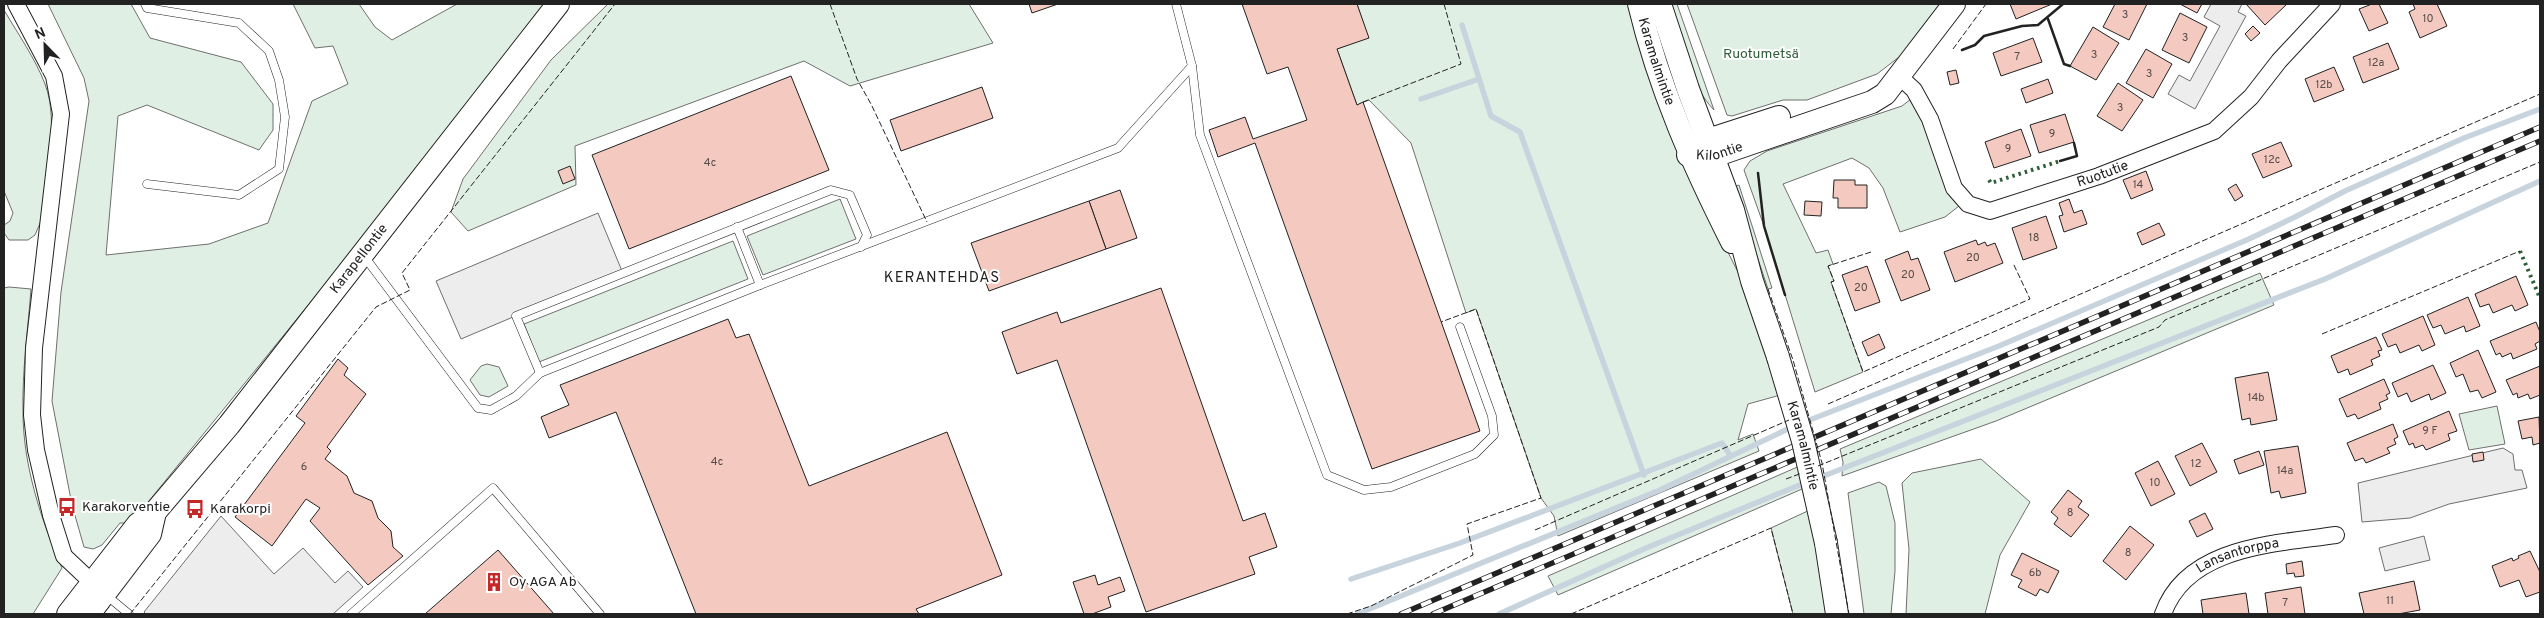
<svg xmlns="http://www.w3.org/2000/svg" width="2544" height="618" viewBox="0 0 2544 618" font-family="Overpass,sans-serif">
  <style>
    .green { fill: #e0efe3; stroke: #6f6f6f }
    .parking { fill: #ededed; stroke: #6f6f6f }
    .lines { fill: none; stroke-linecap: round; stroke-linejoin: round }
    .stream { stroke: #c7d3dd; stroke-width: 5.5 }
    .building { fill: #f3c9c0; stroke: #222 }
    .lane-casing { stroke: #222; stroke-width: 9 }
    .street-casing { stroke: #222; stroke-width: 18 }
    .secondary-casing { stroke: #222; stroke-width: 24 }
    .lane { stroke: #fff; stroke-width: 8 }
    .street { stroke: #fff; stroke-width: 16 }
    .secondary { stroke: #fff; stroke-width: 22 }
    .rail-casing { stroke: #222; stroke-width: 5.5 }
    .rail { stroke: #fff; stroke-width: 4; stroke-dasharray: 11; stroke-linecap: butt }
    .secondary-bridge-casing { stroke: #222; stroke-width: 24; stroke-linecap: butt }
    .secondary-bridge { stroke: #fff; stroke-width: 22 }
    .hedge { stroke: #2f5e38; stroke-width: 4; stroke-dasharray: 2.5 4; stroke-linecap: butt }
    .fence { stroke: #222; stroke-width: 1; stroke-dasharray: 6 2.5; stroke-linecap: butt }
    .wall { stroke: #222; stroke-width: 2.5 }
    .labels { text-anchor: middle; dominant-baseline: central; stroke-width: 4; stroke-linejoin: round; paint-order: stroke }
    .number-label { font-size: 11px; fill: #564c4a }
    .park-label { font-size: 14px; fill: #2f5e38; stroke: #fff }
    .street-label { font-size: 14px; fill: #222; stroke: #fff }
    .poi-label { font-size: 14px; fill: #222; stroke: #fff; text-anchor: start }
    .neighbourhood-label { font-size: 15px; letter-spacing: 1px; fill: #222; stroke: #fff }
  </style>
  <rect width="100%" height="100%" fill="#fff"/>
  <!-- green -->
  <g class="green">
    <polygon points="48,4 131,4 150,38 241,62 273,104 273,130 259,150 147,105 118,116 106,255 209,244 268,223 312,101 348,84 333,46 315,48 293,4 359,4 375,27 392,40 457,4 545,4 327,282 131,523 120,523 102,545 93,549 84,547 72,505 52,401 61,292 89,101 84,78"/>
    <polygon points="608,4 969,4 993,43 850,86 804,61 575,146 576,185 468,231 451,212 463,179 551,60"/>
    <polygon points="1357,4 1633,4 1700,197 1742,280 1784,394 1748,404 1738,440 1753,434 1759,451 1558,536 1554,516 1541,498 1476,309 1466,313 1411,143 1369,100 1357,105 1337,49 1368,37"/>
    <path d="M1668 4H1677L1714 110C1688 83 1680 38 1668 4Z"/>
    <polygon points="1687,4 1941,4 1903,54 1877,74 1807,100 1783,100 1732,116 1727,115"/>
    <path d="M4 10C18 34 35 58 45 84 60 123 45 181 41 221L35 235 28 240H9L4 233V225L10 221 13 213 4 191Z"/>
    <polygon points="1911,99 1916,102 1950,189 1959,206 1945,217 1900,232 1883,188 1869,168 1852,158 1783,184 1816,253 1828,250 1833,264 1828,266 1834,281 1831,282 1863,372 1815,392 1764,226 1744,170 1750,161 1767,151 1902,106"/>
    <polygon points="1739,185 1772,288 1768,289 1734,187"/>
    <polygon points="840,199 856,239 763,275 747,236"/>
    <polygon points="733,241 748,279 539,362 524,324"/>
    <polygon points="2260,273 2274,305 1996,421 1842,476 1843,462 1840,449"/>
    <path d="M9 287 31 289C28 329 22 371 23 412 23 465 41 520 62 568L33 614H4V288Z"/>
    <polygon points="487,364 499,367 508,386 489,397 480,395 470,380 481,366"/>
    <polygon points="2497,406 2505,444 2469,450 2459,414"/>
    <polygon points="1981,459 2030,502 2000,555 1985,614 1906,614 1909,549 1902,483 1912,473"/>
    <polygon points="1802,465 1802,489 1558,595 1548,576"/>
    <polygon points="1879,482 1886,486 1895,523 1895,571 1891,614 1864,614 1848,493"/>
    <polygon points="1812,509 1828,614 1793,614 1771,528"/>
  </g>
  <!-- parking -->
  <g class="parking">
    <polygon points="2211,4 2242,4 2238,12 2246,16 2195,109 2168,94 2179,75 2190,81 2220,26 2204,17"/>
    <polygon points="598,213 622,271 461,339 436,281"/>
    <polygon points="2503,448 2513,454 2515,470 2522,470 2527,488 2449,504 2410,518 2362,522 2358,483"/>
    <polygon points="221,516 274,574 303,548 335,583 348,571 363,587 333,614 146,614 144,612"/>
    <polygon points="2424,536 2430,560 2385,571 2379,548"/>
  </g>
  <g class="lines">
    <!-- stream -->
    <g class="stream">
      <polyline points="1462,25 1491,116 1520,132 1644,475"/>
      <polyline points="1421,99 1479,79"/>
      <polyline points="1802,423 1999,346 2249,239 2295,217 2345,191 2464,138 2540,109"/>
      <polyline points="1816,479 2325,279 2540,181"/>
      <polyline points="1351,579 1460,543 1722,443 1730,455"/>
      <polyline points="1357,614 1660,490 1794,426"/>
      <polyline points="1499,614 1646,548 1807,482"/>
    </g>
  </g>
  <!-- building -->
  <g class="building">
    <polygon points="1029,4 1058,4 1032,13"/>
    <polygon points="1242,4 1357,4 1369,38 1337,49 1357,105 1363,102 1480,431 1372,469 1255,143 1218,157 1209,130 1245,117 1253,139 1307,120 1288,67 1267,74"/>
    <polygon points="2010,4 2052,4 2016,19"/>
    <polygon points="2115,4 2147,4 2129,40 2103,27"/>
    <polygon points="2180,4 2202,4 2197,13"/>
    <polygon points="2246,4 2287,4 2265,25"/>
    <polygon points="2372,4 2379,4 2388,23 2369,31 2359,9"/>
    <polygon points="2413,4 2437,4 2447,26 2420,38 2409,12 2415,9"/>
    <polygon points="2180,13 2207,27 2189,63 2162,50"/>
    <polygon points="2253,26 2260,33 2251,41 2245,34"/>
    <polygon points="2093,27 2119,43 2096,80 2070,66"/>
    <polygon points="2033,38 2042,62 2001,76 1993,53"/>
    <polygon points="2388,43 2399,69 2363,83 2353,57"/>
    <polygon points="2146,49 2172,64 2153,98 2126,83"/>
    <polygon points="2334,67 2344,90 2314,102 2305,79"/>
    <polygon points="1956,70 1959,83 1950,85 1947,72"/>
    <polygon points="791,76 829,170 629,249 592,155"/>
    <polygon points="2048,79 2053,93 2026,103 2021,89"/>
    <polygon points="2118,83 2143,100 2122,131 2097,116"/>
    <polygon points="982,87 993,118 901,151 890,120"/>
    <polygon points="2065,114 2074,142 2039,153 2030,125"/>
    <polygon points="2021,129 2031,156 1994,168 1985,142"/>
    <polygon points="2281,142 2292,166 2263,178 2252,154"/>
    <polygon points="570,166 575,179 563,184 558,171"/>
    <polygon points="2146,171 2153,190 2131,199 2123,180"/>
    <polygon points="1834,180 1855,180 1855,185 1867,185 1867,208 1838,208 1838,198 1833,198"/>
    <polygon points="2236,184 2243,196 2235,201 2228,189"/>
    <polygon points="1120,190 1137,238 1106,249 1089,201"/>
    <polygon points="2069,199 2074,213 2082,210 2087,224 2064,232 2059,216 2063,215 2059,203"/>
    <polygon points="1089,201 1106,249 989,291 971,243"/>
    <polygon points="1805,201 1822,202 1821,216 1804,215"/>
    <polygon points="2046,216 2057,248 2023,260 2012,228"/>
    <polygon points="2159,223 2165,235 2142,245 2137,233"/>
    <polygon points="1976,240 1978,245 1985,242 1987,246 1995,243 2003,263 1955,282 1944,252"/>
    <polygon points="1908,251 1911,260 1918,258 1930,290 1901,301 1885,260"/>
    <polygon points="1867,266 1880,302 1855,311 1842,275"/>
    <polygon points="2516,276 2528,305 2515,311 2512,305 2493,313 2489,304 2480,307 2475,294"/>
    <polygon points="1161,288 1243,521 1265,513 1277,547 1249,557 1255,574 1146,612 1057,360 1017,374 1002,332 1057,312 1061,323"/>
    <polygon points="2468,297 2480,326 2466,332 2464,326 2445,334 2441,325 2433,328 2427,315"/>
    <polygon points="2423,316 2435,345 2422,351 2419,345 2400,353 2396,344 2388,347 2382,334"/>
    <polygon points="728,319 736,338 749,334 809,486 947,432 1002,575 916,609 919,614 696,614 616,412 549,438 541,417 569,405 560,385"/>
    <polygon points="2536,322 2540,332 2540,341 2535,344 2537,349 2513,359 2511,353 2502,357 2500,353 2496,355 2490,341"/>
    <polygon points="1879,334 1885,348 1868,356 1862,342"/>
    <polygon points="2376,337 2382,350 2378,351 2380,356 2371,360 2373,365 2350,375 2348,369 2338,373 2331,356"/>
    <polygon points="2478,350 2496,392 2482,398 2478,390 2470,392 2463,374 2456,377 2450,363"/>
    <polygon points="338,359 348,368 344,375 366,394 327,447 331,451 325,459 347,476 354,493 372,501 378,518 391,531 393,547 403,556 368,585 310,521 320,508 306,499 272,546 235,517 305,423 296,416"/>
    <polygon points="2433,365 2446,393 2431,400 2429,394 2411,402 2407,393 2398,397 2392,383"/>
    <polygon points="2540,366 2540,395 2530,399 2528,394 2518,398 2517,393 2513,395 2506,380"/>
    <polygon points="2268,372 2277,420 2251,425 2250,418 2242,420 2235,378"/>
    <polygon points="2384,379 2390,393 2386,395 2388,399 2379,403 2381,409 2358,419 2355,414 2347,417 2339,399"/>
    <polygon points="2449,411 2457,431 2448,434 2450,440 2426,450 2423,445 2415,448 2413,443 2409,445 2403,431"/>
    <polygon points="2539,417 2540,443 2533,445 2532,437 2522,439 2518,421"/>
    <polygon points="2393,424 2398,437 2394,439 2396,444 2387,448 2390,453 2366,463 2363,458 2355,461 2347,443"/>
    <polygon points="2202,443 2217,472 2190,486 2175,456"/>
    <polygon points="2298,446 2306,493 2281,498 2279,491 2271,493 2264,451"/>
    <polygon points="2259,451 2264,465 2239,474 2234,460"/>
    <polygon points="2483,452 2484,460 2473,462 2472,454"/>
    <polygon points="2158,461 2175,494 2151,506 2135,473"/>
    <polygon points="2068,490 2082,501 2078,507 2089,515 2071,537 2054,524 2058,518 2051,512"/>
    <polygon points="2205,513 2213,529 2197,537 2189,521"/>
    <polygon points="2130,526 2154,545 2126,580 2103,561"/>
    <polygon points="498,550 554,614 425,614"/>
    <polygon points="2530,551 2540,572 2540,592 2526,597 2519,580 2500,587 2492,566 2512,558 2513,561 2519,558 2518,556"/>
    <polygon points="2022,553 2059,571 2048,593 2040,589 2036,596 2018,587 2022,580 2011,575"/>
    <polygon points="2302,561 2304,576 2295,577 2294,573 2287,574 2286,564"/>
    <polygon points="1095,575 1098,585 1120,577 1125,591 1108,597 1111,607 1092,614 1084,614 1073,582"/>
    <polygon points="2414,581 2420,610 2398,614 2364,614 2359,593"/>
    <polygon points="2301,587 2305,614 2268,614 2265,593"/>
    <polygon points="2246,593 2249,614 2203,614 2201,600"/>
  </g>
  <g class="lines">
    <!-- lane casing -->
    <g class="lane-casing">
      <g id="lane">
        <polyline points="145,4 147,8 239,23 269,51 279,80 285,117 279,169 239,195 147,184"/>
        <polyline points="1176,4 1192,66 1200,135 1327,475 1364,490 1391,487 1475,454 1494,435 1492,416 1460,327"/>
        <polyline points="737,227 760,285"/>
        <polyline points="364,256 478,408 491,410 516,396 540,373 760,285 1118,148 1192,66"/>
        <polyline points="540,373 516,316 831,190 850,195 867,235 861,247"/>
        <polyline points="106,595 129,614"/>
        <polyline points="351,614 493,488 600,614"/>
      </g>
    </g>
    <!-- street casing -->
    <g class="street-casing">
      <g id="street">
        <polyline points="16,4 54,76 61,114 34,348 32,415 36,450 51,515 64,556 100,590"/>
        <path id="s1" d="M1898 75 1914 90 1930 119 1954 188 1968 204 1990 211 2099 176 2214 131 2251 97 2279 61 2332 4"/>
        <path id="s2" d="M2163 614C2187 546 2275 544 2336 535"/>
      </g>
    </g>
    <!-- secondary casing -->
    <g class="secondary-casing">
      <g id="secondary">
        <path id="s3" d="M1639 4C1659 88 1693 165 1732 242"/>
        <polyline points="1660,4 1688,89 1733,210 1752,281 1778,357"/>
        <polyline points="1697,148 1708,140 1779,117"/>
        <path id="s4" d="M1688 155 1714 156 1872 102 1885 94 1954 4"/>
        <polyline points="1826,543 1837,614"/>
        <path id="s5" d="M68 614 138 524 155 512 229 425 558 4"/>
        <polyline points="89,614 150,534 155,512"/>
      </g>
    </g>
    <!-- lane -->
    <use href="#lane" class="lane"/>
    <!-- street -->
    <use href="#street" class="street"/>
    <!-- secondary -->
    <use href="#secondary" class="secondary"/>
    <!-- rail casing -->
    <g class="rail-casing">
      <g id="rail">
        <polyline points="1401,614 2540,127"/>
        <polyline points="1433,614 2540,141"/>
      </g>
    </g>
    <!-- rail -->
    <use href="#rail" class="rail"/>
    <!-- secondary-bridge casing -->
    <g class="secondary-bridge-casing">
      <g id="secondary-bridge">
        <path id="s6" d="M1778 357 1803 441 1826 543"/>
      </g>
    </g>
    <!-- secondary-bridge -->
    <use href="#secondary-bridge" class="secondary-bridge"/>
    <!-- hedge -->
    <g class="hedge">
      <polyline points="1989,180 1991,183 2060,161"/>
      <polyline points="2520,251 2540,298"/>
    </g>
    <!-- fence -->
    <g class="fence">
      <polyline points="830,4 857,79 871,104 927,222"/>
      <polyline points="1953,49 1986,4"/>
      <polyline points="1363,102 1461,64 1444,4"/>
      <polyline points="1871,252 1828,266 1834,281 1831,282 1863,372 2030,299 2013,263"/>
      <polyline points="1768,289 1793,360 1822,463 1849,614"/>
      <polyline points="2322,334 2520,251"/>
      <polyline points="1828,404 2540,94"/>
      <polyline points="1818,466 2159,327 2165,320 2540,162"/>
      <polyline points="1786,479 1802,473"/>
      <polyline points="1535,530 1789,420"/>
      <polyline points="130,614 376,307 410,290 402,273 615,4"/>
      <polyline points="1347,614 1371,606 1473,555 1467,524 1541,498 1476,309 1441,322"/>
      <polyline points="1571,614 1771,528 1793,614"/>
    </g>
    <!-- wall -->
    <g class="wall">
      <polyline points="2048,19 2064,64 2070,66"/>
      <polyline points="1962,50 1975,45 1984,36 2022,26 2038,25 2063,4"/>
      <polyline points="2060,161 2077,156 2074,143"/>
      <polyline points="1758,173 1764,226 1785,295"/>
    </g>
  </g>
  <!-- icons -->
  <defs>
    <g id="bus-bare" transform="scale(1.5)"><path d="M-5-6H5V4H4V6H2V4H-2V6H-4V4H-5ZM-3.5-4V0h7V-4ZM-3.5 1.2v1.5H-2V1.2ZM2 1.2v1.5H3.5V1.2Z" fill="#c62828" stroke="#fff" stroke-width="2.5" paint-order="stroke"/></g>
    <g id="building-bare" transform="scale(1.5)"><path d="M-4-6H4V6H1V3H-1V6H-4ZM-2.5-4.3h1.7v1.8h-1.7ZM.8-4.3h1.7v1.8H.8ZM-2.5-1h1.7V.8h-1.7ZM.8-1h1.7V.8H.8Z" fill="#c62828" stroke="#fff" stroke-width="2.5" paint-order="stroke"/></g>
  </defs>
  <g fill-rule="evenodd">
    <use href="#bus-bare" x="67" y="507"/>
    <use href="#bus-bare" x="195" y="509"/>
    <use href="#building-bare" x="494" y="582"/>
  </g>
  <g class="labels">
    <!-- number labels -->
    <g class="number-label">
      <text x="2125" y="15">3</text>
      <text x="2428" y="19">10</text>
      <text x="2185" y="38">3</text>
      <text x="2094" y="55">3</text>
      <text x="2017" y="57">7</text>
      <text x="2376" y="63">12a</text>
      <text x="2149" y="74">3</text>
      <text x="2324" y="85">12b</text>
      <text x="2120" y="108">3</text>
      <text x="2052" y="134">9</text>
      <text x="2008" y="149">9</text>
      <text x="2272" y="160">12c</text>
      <text x="710" y="163">4c</text>
      <text x="2138" y="185">14</text>
      <text x="2034" y="238">18</text>
      <text x="1973" y="258">20</text>
      <text x="1908" y="275">20</text>
      <text x="1861" y="288">20</text>
      <text x="2256" y="398">14b</text>
      <text x="2430" y="431">9 F</text>
      <text x="717" y="462">4c</text>
      <text x="2196" y="464">12</text>
      <text x="304" y="467">6</text>
      <text x="2285" y="471">14a</text>
      <text x="2155" y="483">10</text>
      <text x="2070" y="513">8</text>
      <text x="2128" y="553">8</text>
      <text x="2035" y="573">6b</text>
      <text x="2390" y="601">11</text>
      <text x="2285" y="603">7</text>
    </g>
    <!-- park labels -->
    <g class="park-label">
      <text x="1761" y="54">Ruotumetsä</text>
    </g>
    <!-- street labels -->
    <g class="street-label">
      <text stroke="none"><textPath href="#s3" startOffset="60">Karamalmintie</textPath></text>
      <text stroke="none"><textPath href="#s4" startOffset="32">Kilontie</textPath></text>
      <text stroke="none"><textPath href="#s1" startOffset="291">Ruotutie</textPath></text>
      <text stroke="none"><textPath href="#s5" startOffset="460">Karapellontie</textPath></text>
      <text stroke="none"><textPath href="#s6" startOffset="92">Karamalmintie</textPath></text>
      <text stroke="none"><textPath href="#s2" startOffset="100">Lansantorppa</textPath></text>
    </g>
    <!-- poi labels -->
    <g class="poi-label">
      <text x="82" y="507">Karakorventie</text>
      <text x="210" y="509">Karakorpi</text>
      <text x="509" y="582">Oy AGA Ab</text>
    </g>
    <!-- neighbourhood labels -->
    <g class="neighbourhood-label">
      <text x="942" y="278">KERANTEHDAS</text>
    </g>
  </g>
  <!-- border -->
  <rect width="2544" height="618" fill="none" stroke="#222222" stroke-width="10"/>
  <!-- north arrow -->
  <g transform="translate(45 45) rotate(337)" stroke="#ffffff" stroke-width="4" paint-order="stroke">
  <path d="M0-4L9 19L0 12L-9 19Z" fill="#222222"/>
  <text y="-8" font-size="14" font-weight="bold" text-anchor="middle" fill="#222222">N</text>
  </g>
</svg>
